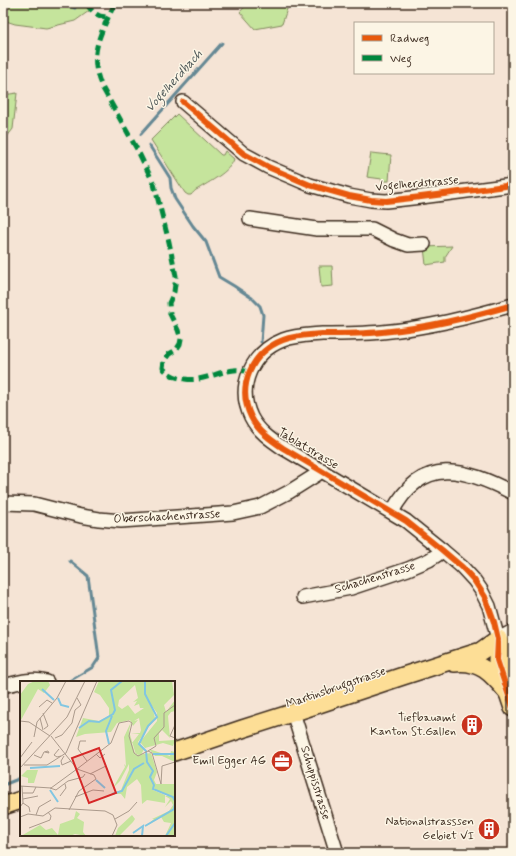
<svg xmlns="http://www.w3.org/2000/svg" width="516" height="856" viewBox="0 0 516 856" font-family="Mynerve,sans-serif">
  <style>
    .green { fill: #c5e49c; stroke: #80875d }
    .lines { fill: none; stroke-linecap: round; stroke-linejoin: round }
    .stream { stroke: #658894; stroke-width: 3 }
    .minor-casing { stroke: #3b2a1e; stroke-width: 16 }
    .major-casing { stroke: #3b2a1e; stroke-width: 20 }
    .minor { stroke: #fcf5e5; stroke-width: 13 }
    .major { stroke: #fdde96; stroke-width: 17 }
    .quiet { stroke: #00873e; stroke-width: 5; stroke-dasharray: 10 5; stroke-linecap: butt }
    .cycleway-casing { stroke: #fcf5e5; stroke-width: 8 }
    .cycleway { stroke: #e8590c; stroke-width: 6 }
    .labels { text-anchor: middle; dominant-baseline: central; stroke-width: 3; stroke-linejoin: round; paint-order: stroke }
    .street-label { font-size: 12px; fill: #3b2a1e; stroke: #fcf5e5 }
    .poi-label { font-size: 12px; fill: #3b2a1e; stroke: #fcf5e5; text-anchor: end }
    .water-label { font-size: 13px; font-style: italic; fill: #505959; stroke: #fcf5e5 }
    .inset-river { fill: none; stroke: #81c6e2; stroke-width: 2 }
    .inset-road { fill: none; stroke: #ab9a8c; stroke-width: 1 }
    .view { fill: #d62828; fill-opacity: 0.15; stroke: #d62828; stroke-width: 2 }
    .inset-edge { fill: none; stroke: #3b2a1e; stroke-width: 2 }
  </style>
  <rect width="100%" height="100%" fill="#f5e4d5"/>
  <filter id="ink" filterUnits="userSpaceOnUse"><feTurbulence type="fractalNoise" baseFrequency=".025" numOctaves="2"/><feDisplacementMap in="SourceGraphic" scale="8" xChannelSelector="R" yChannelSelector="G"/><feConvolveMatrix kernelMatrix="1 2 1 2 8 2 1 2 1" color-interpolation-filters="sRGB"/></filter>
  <g filter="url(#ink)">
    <!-- green -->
    <g class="green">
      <polygon points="3,3 84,3 89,11 75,21 46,28 15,24 3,20"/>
      <polygon points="248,3 289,3 282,24 255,29 240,12"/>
      <polygon points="17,93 13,129 3,142 3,95"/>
      <path d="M177 114 221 155H223L225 151 234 159C230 172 209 182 198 189 195 190 193 193 191 195H188L185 193 151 140Z"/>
      <polygon points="371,153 391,155 389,181 382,181 382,179 367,177"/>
      <polygon points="452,246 445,257 445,262 426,265 424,247"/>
      <polygon points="319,266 332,266 333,286 321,287"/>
    </g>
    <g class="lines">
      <!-- stream -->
      <g class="stream">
        <polyline points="63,3 75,8"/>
        <polyline points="141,134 222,43"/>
        <polyline points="149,145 170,178 171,188 175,199 193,226 206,242 219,277 234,286 252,298 260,306 263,315 261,342"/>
        <polyline points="70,561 88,576 99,658 93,667 71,680"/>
        <polyline points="3,785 21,778"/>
      </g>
      <!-- minor casing -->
      <g class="minor-casing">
        <g id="minor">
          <polyline points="183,102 244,154 268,167 310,185 349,196 371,200 386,201 421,197 513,185"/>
          <polyline points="250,219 317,229 372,229 394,240 408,245 424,244"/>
          <polyline points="3,503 34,504 81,516 99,519 121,521 233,513 260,507 289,492 316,475 322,470"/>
          <path d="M392 512C422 455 465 468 513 493"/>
          <polyline points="303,597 351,588 408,569 429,560 437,555 442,550"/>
          <path d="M498 639 489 606 481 590 474 580 462 567 442 550 406 521 283 448C271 440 258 431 251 417 236 386 252 352 283 340 295 335 309 335 322 334 342 334 362 334 382 332 427 328 470 317 513 305"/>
          <polyline points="498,639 513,631"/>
          <path d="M3 686C19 682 31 678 47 682"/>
          <polyline points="292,713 295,719 337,853"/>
        </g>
      </g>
      <!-- major casing -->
      <g class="major-casing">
        <g id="major">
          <polyline points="498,639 497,660 513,708"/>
          <polyline points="498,639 510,655 513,667"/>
          <path d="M454 663C480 659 493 675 508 693"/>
          <polyline points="174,752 242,729 292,713 403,676 481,651 498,639"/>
          <polyline points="3,806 21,800"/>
        </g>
      </g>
      <!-- minor -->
      <use href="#minor" class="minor"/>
      <!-- major -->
      <use href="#major" class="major"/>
      <!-- quiet -->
      <g class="quiet">
        <path d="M86 3C92 11 98 19 109 16"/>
        <path d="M115 3C101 33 87 54 102 87L138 151 154 184 169 242 176 276 174 292 169 303 170 314 178 330 181 339 180 344 176 350 169 354 164 361 163 368C169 375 176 378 185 379 203 382 216 372 234 370 239 369 244 371 249 372"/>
      </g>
      <!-- cycleway casing -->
      <g class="cycleway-casing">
        <g id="cycleway">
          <polyline points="183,102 244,154 268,167 310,185 349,196 371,200 386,201 421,197 513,185"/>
          <path d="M513 305C470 317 427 328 382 332 362 334 342 334 322 334 309 335 295 335 283 340 252 352 236 386 251 417 258 431 271 440 283 448L406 521 442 550 462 567 474 580 485 597 494 622 498 639 497 660 513 708"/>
        </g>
      </g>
      <!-- cycleway -->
      <use href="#cycleway" class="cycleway"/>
    </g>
  </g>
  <!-- icons -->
  <defs>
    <g id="building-disc" transform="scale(1.15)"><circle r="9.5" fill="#c8321e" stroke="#fcf5e5"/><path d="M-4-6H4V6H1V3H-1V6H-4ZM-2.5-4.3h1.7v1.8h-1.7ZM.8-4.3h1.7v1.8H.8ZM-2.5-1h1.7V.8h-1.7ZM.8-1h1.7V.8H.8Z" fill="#fff"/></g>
    <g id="office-disc" transform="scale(1.15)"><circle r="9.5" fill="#c8321e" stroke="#fcf5e5"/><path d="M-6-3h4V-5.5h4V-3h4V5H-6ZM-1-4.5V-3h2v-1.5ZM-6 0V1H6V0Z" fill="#fff"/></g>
  </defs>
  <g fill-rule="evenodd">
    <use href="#building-disc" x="472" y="725"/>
    <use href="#office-disc" x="282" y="761"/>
    <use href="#building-disc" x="489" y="829"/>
  </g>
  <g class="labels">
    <!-- street labels -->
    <g class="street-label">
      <text transform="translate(417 184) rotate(-5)">Vogelherdstrasse</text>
      <text transform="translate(308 449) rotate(31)">Tablatstrasse</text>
      <text transform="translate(167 517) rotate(-3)">Oberschachenstrasse</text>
      <text transform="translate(375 578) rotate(-17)">Schachenstrasse</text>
      <text transform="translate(336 688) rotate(-19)">Martinsbruggstrasse</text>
      <text transform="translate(315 783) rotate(73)">Schuppisstrasse</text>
    </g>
    <!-- poi labels -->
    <g class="poi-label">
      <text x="456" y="718">Tiefbauamt<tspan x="456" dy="14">Kanton St.Gallen</tspan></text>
      <text x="266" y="761">Emil Egger AG</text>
      <text x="474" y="822">Nationalstrasssen<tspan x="474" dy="14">Gebiet VI</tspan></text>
    </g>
    <!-- water labels -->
    <g class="water-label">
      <text transform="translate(174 81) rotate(-48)">Vogelherdbach</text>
    </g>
  </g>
  <!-- overview -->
  <g transform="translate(20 681)">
    <rect width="155" height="155" fill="#f5e4d5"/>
    <path d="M15 0H28L30 4 24 12 18 8 1 39 0 14 8 3ZM79 0H152L154 14 144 24 146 31 155 19V30L151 31 148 35 150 57 142 49 139 52V60L155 59 153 65 143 62 125 67 120 61 137 40V32L132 25 135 37 118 61 124 68 121 74 115 73 112 62 119 53 111 52H120L121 49 119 37 114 40 118 39 113 45 110 39 97 42 91 51 65 53 56 56 63 37 79 40 89 35V27L80 14 74 11ZM115 4 118 17 113 21 117 20 114 25 119 23 120 27H124L115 33 108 24 102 28 98 25 99 19ZM111 41 109 50 116 74 131 72 137 91 134 99 136 103H155V119L153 117 155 122V155H145L151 142 144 141 141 136 125 146 134 138H132L149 130 153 124 151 120 145 126 150 118 145 115H151L134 108 135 105 133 109 145 114V122L127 119 122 123 121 104 117 98 107 106 105 118 101 113H91L101 109 109 89V83L100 100 93 107 105 86 104 83 106 85 104 56ZM129 68 150 75 151 70 155 71V81L142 75H135ZM7 89H18L14 102H8V97L1 95ZM56 130 60 133 57 137 64 141 63 151 66 155 55 153 50 155H1L20 144 26 149 32 147 38 154 40 143 54 138ZM112 134 115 138 113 141 99 155H95L98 147Z" fill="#c5e49c" fill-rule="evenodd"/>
    <path class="inset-river" d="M125 0V13L137 36 128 45 119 63 126 70 127 81 133 90 130 96 134 104 133 108 153 116 155 120M22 8 34 19M38 17 41 24 49 26M59 47 69 40 79 41 93 33 95 29 91 9 102 0M89 63 86 50 92 35M133 73H155M10 87 40 85M76 99 85 107M30 109 38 121M92 113 102 110 114 88 124 82M125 145 154 128 155 122M113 152 123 145 122 155M146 155 155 142"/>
    <path class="inset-road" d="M19 26 27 19 32 22M23 32 28 45 24 48M20 37 23 49M0 40 9 41 30 55M155 44 150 55 155 57M31 55 57 88M14 56 17 41 37 17 46 0M35 57 42 54 52 42 55 29 61 24 57 17M66 60H60L58 68 67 80M39 68 34 74 37 76 41 75M128 70 136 65 134 57 144 46V32L155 24M76 73 80 77 85 73M14 74 21 77 24 71 28 70 29 72 25 71M44 75 41 80 42 84 51 80M0 77 12 61M4 84H27L46 72 77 0M0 87 47 36 65 0M57 88 91 62 99 42 109 40 112 42 109 55 114 72 118 75 128 70 132 72 141 103 142 85 155 81M70 93 86 85M0 105 31 107 57 88M30 107 36 109 48 100 63 96 65 93M3 112H13L16 106M40 115 46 107 45 103M55 116 73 109 84 110M3 118 18 115M3 122 9 126 10 131M0 126 3 122 2 105M49 129 59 110 76 98 74 94 57 88M16 134 19 126 31 119M0 136 8 133 23 135 35 127 85 130 93 134 97 144 92 155M95 138 109 130 117 121M9 147 30 139 31 135 28 131"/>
    <path class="view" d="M79 67 96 112 69 122 52 77Z"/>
    <rect width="155" height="155" class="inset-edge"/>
  </g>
  <!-- margin -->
  <rect width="516" height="856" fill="none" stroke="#fcf5e5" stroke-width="16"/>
  <rect x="8" y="8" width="500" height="840" fill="none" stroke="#3b2a1e" stroke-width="1.5" filter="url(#ink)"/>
  <!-- legend -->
  <rect x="354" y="22" width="140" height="52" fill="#fcf5e5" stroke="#afa495"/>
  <rect x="362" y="35" width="20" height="6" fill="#e8590c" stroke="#afa495"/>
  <text x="390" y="42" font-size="12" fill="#3b2a1e">Radweg</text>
  <rect x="362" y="55" width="20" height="6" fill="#00873e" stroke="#afa495"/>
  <text x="390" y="62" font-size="12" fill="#3b2a1e">Weg</text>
</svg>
